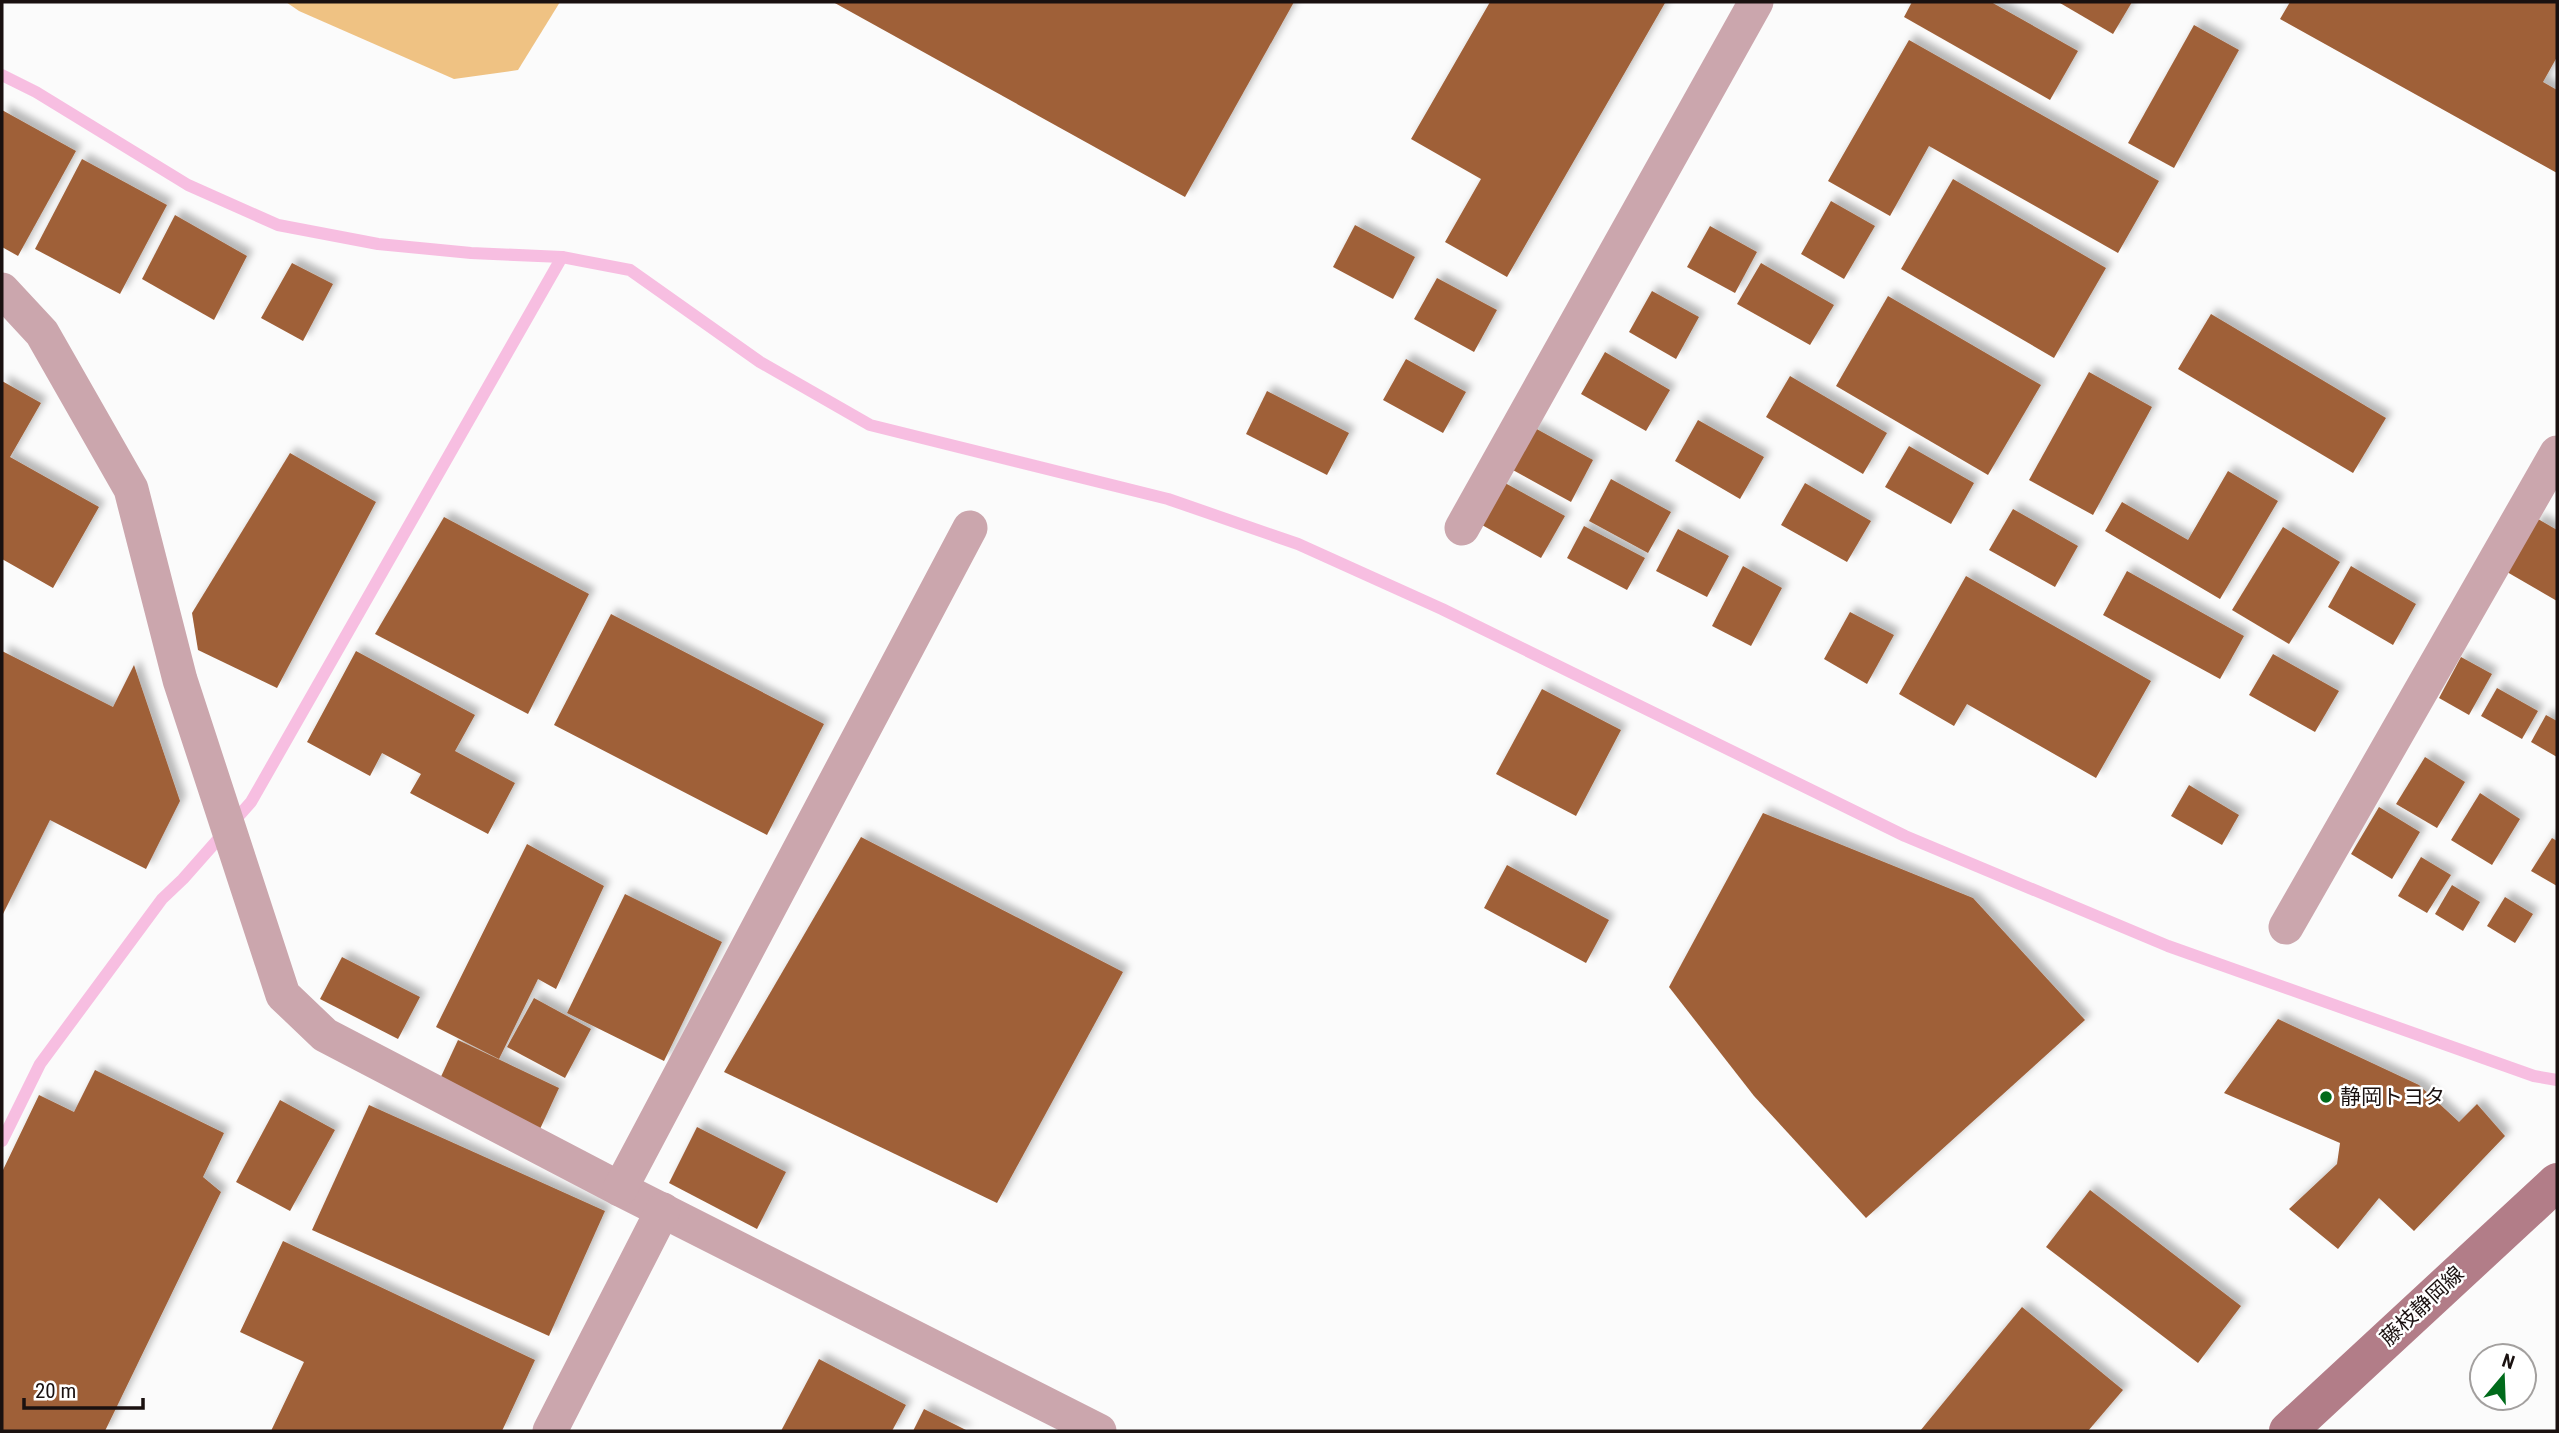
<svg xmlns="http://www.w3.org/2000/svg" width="2559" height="1433" viewBox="0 0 2559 1433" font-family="'Roboto Condensed','Noto Sans JP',sans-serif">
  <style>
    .green { fill: #efc283 }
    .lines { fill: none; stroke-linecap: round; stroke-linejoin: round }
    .stream { stroke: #f7bee1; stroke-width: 12 }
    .building { fill: #9f6038; filter: url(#shadow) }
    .minor { stroke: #cba6ad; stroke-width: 35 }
    .secondary { stroke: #b27d88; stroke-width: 38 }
    .poi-dot { fill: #006b1b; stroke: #fff; stroke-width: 2.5 }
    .labels { text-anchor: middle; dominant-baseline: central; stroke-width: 5; stroke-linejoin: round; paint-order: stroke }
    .poi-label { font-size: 21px; fill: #1a1110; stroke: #fff; text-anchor: start }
    .street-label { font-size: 21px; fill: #1a1110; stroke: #fff }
  </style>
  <defs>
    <filter id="shadow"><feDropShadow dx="6" dy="-6" stdDeviation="3.5" flood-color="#0004"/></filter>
  </defs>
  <rect width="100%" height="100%" fill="#fbfbfb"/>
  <!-- green -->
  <polygon class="green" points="286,2 560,2 518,70 454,79 299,11"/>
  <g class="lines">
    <!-- stream -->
    <g class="stream">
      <polyline points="2,75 36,92 188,185 278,225 378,244 471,253 562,257 630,270 760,362 870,425 1168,499 1298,544 1442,609 1905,836 2168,946 2534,1076 2557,1080"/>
      <polyline points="2,1141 40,1064 162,899 183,879 251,802 562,257"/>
    </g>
  </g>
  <!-- building -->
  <g class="building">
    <polygon points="833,2 1294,2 1185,197"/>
    <polygon points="1490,2 1665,3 1507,277 1445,242 1481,179 1411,139"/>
    <polygon points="1912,2 1991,2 2078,51 2050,100 1904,17"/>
    <polygon points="2061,2 2132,2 2113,34 2060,3"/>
    <polygon points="2290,2 2557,2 2557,57 2543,82 2557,90 2557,173 2280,19"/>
    <polygon points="2194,25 2239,50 2174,168 2128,143"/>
    <polygon points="1909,40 2159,181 2118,253 1929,146 1890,216 1828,181"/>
    <polygon points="2,110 76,151 18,256 2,247"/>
    <polygon points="82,159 167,205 120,294 35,249"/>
    <polygon points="1953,179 2106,268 2054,358 1901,269"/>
    <polygon points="1831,201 1875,226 1844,279 1801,254"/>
    <polygon points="175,215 247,256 214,320 142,279"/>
    <polygon points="1355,225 1415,257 1393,299 1333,267"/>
    <polygon points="1710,226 1757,252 1735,293 1687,267"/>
    <polygon points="292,263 333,284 303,341 261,318"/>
    <polygon points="1761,263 1834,305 1810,345 1737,304"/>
    <polygon points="1437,278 1497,310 1474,352 1414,319"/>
    <polygon points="1652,291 1699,317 1676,359 1629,332"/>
    <polygon points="1888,296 2041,385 1988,475 1836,386"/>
    <polygon points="2211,314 2386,418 2353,473 2178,369"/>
    <polygon points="1605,352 1670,390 1646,431 1581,394"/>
    <polygon points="1406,359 1466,392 1443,433 1383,400"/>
    <polygon points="2089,372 2152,407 2093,515 2029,480"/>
    <polygon points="1790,376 1887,433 1863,474 1766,417"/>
    <polygon points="2,381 41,403 10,457 99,507 53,588 2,559"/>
    <polygon points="1267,391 1349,433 1327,475 1246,434"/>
    <polygon points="1698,420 1764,457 1740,499 1675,461"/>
    <polygon points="1533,427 1593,460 1571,502 1511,469"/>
    <polygon points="1909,446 1974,483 1951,524 1885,487"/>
    <polygon points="290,453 376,502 277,688 198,650 192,613"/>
    <polygon points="2228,471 2278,501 2220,599 2105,531 2122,502 2188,540"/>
    <polygon points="1611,479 1671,512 1648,553 1589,521"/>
    <polygon points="1505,483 1565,516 1541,558 1482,525"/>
    <polygon points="1805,483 1871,521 1847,562 1781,525"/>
    <polygon points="2013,509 2078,546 2055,587 1989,550"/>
    <polygon points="444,517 589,594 528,714 375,634"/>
    <polygon points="2538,519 2557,530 2557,601 2507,572"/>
    <polygon points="1584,526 1645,558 1627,590 1567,558"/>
    <polygon points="2283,527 2340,562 2289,644 2232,610"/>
    <polygon points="1678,529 1729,556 1707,597 1656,571"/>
    <polygon points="1743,566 1782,588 1751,646 1712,626"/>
    <polygon points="2351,566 2416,604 2393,645 2328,607"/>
    <polygon points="2127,571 2244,636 2220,679 2103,615"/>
    <polygon points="1966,576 2151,681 2096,778 1967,704 1954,726 1899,694"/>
    <polygon points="1850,612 1894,635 1867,684 1824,659"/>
    <polygon points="611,614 824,724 767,835 554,725"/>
    <polygon points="2,651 113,707 134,665 180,801 146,869 50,820 2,916"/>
    <polygon points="356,651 475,715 455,751 515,783 488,834 410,793 421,774 382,753 370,776 307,742"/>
    <polygon points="2273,654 2339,691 2315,732 2249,695"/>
    <polygon points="2461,657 2492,674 2469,715 2439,698"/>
    <polygon points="2497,688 2538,711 2522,739 2481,716"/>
    <polygon points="1542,689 1621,730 1576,816 1496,774"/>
    <polygon points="2546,715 2557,721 2557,757 2531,742"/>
    <polygon points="2425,757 2465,782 2437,828 2396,804"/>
    <polygon points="2189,785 2239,815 2222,845 2171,816"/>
    <polygon points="2480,793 2520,819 2492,865 2451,840"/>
    <polygon points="2379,807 2420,832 2392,879 2351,854"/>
    <polygon points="1763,813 1973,898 2085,1020 1866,1218 1754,1096 1669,987"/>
    <polygon points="861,837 1123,972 997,1203 724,1072"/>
    <polygon points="2552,838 2557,841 2557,886 2531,871"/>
    <polygon points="527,844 604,886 556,989 538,979 499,1059 436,1027"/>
    <polygon points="2421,857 2451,875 2427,913 2398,896"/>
    <polygon points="1507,865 1609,920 1586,963 1484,908"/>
    <polygon points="2452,885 2480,902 2463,931 2435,914"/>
    <polygon points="625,894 722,942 664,1061 567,1013"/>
    <polygon points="2505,897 2533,914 2515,943 2487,926"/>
    <polygon points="342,957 420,997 398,1039 320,999"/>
    <polygon points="534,998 591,1029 565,1078 507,1047"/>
    <polygon points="2278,1019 2419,1085 2459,1122 2477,1104 2505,1136 2414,1231 2379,1198 2338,1249 2289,1209 2337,1164 2340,1143 2224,1093"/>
    <polygon points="458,1040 559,1088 540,1129 439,1081"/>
    <polygon points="95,1070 224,1133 203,1177 221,1192 105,1431 2,1431 2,1172 39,1095 74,1112"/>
    <polygon points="280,1100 335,1130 290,1211 236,1182"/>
    <polygon points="369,1105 605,1211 549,1336 312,1230"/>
    <polygon points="697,1127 786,1172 757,1229 669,1183"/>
    <polygon points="2090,1190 2241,1306 2198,1363 2046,1247"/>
    <polygon points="283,1241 535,1360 502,1431 271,1431 304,1362 240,1332"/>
    <polygon points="2022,1307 2123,1390 2088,1431 1920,1431"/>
    <polygon points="819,1359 906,1405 892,1431 781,1431"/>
    <polygon points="924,1409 968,1431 913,1431"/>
  </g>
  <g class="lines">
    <!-- minor -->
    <g class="minor">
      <polyline points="2,290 42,333 131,489 180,680 283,995 325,1035 620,1189 1099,1431"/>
      <polyline points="1462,528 1756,2"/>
      <polyline points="2286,927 2557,453"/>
      <polyline points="620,1189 970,528"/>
      <polyline points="550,1431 663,1210"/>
    </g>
    <!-- secondary -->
    <polyline class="secondary" points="2288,1431 2557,1182"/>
  </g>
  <!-- markers -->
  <circle class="poi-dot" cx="2326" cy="1097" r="7"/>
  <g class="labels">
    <!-- poi labels -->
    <g class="poi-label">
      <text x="2340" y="1097">静岡トヨタ</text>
    </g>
    <!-- street labels -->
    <g class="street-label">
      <text transform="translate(2422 1306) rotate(-43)">藤枝静岡線</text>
    </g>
  </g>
  <!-- border -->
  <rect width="2559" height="1433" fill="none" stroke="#1a1110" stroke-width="7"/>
  <!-- north arrow -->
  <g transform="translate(2503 1377) rotate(19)"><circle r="33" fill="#ffffff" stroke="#a3a09f" stroke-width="2"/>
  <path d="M0-5L12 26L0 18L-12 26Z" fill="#006b1b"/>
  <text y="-10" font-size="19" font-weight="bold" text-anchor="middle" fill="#1a1110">N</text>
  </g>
  <!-- scale -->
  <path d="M24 1398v10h119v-10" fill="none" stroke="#1a1110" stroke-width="3.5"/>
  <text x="35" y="1398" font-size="21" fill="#1a1110" stroke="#ffffff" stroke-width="5" paint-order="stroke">20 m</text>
</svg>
